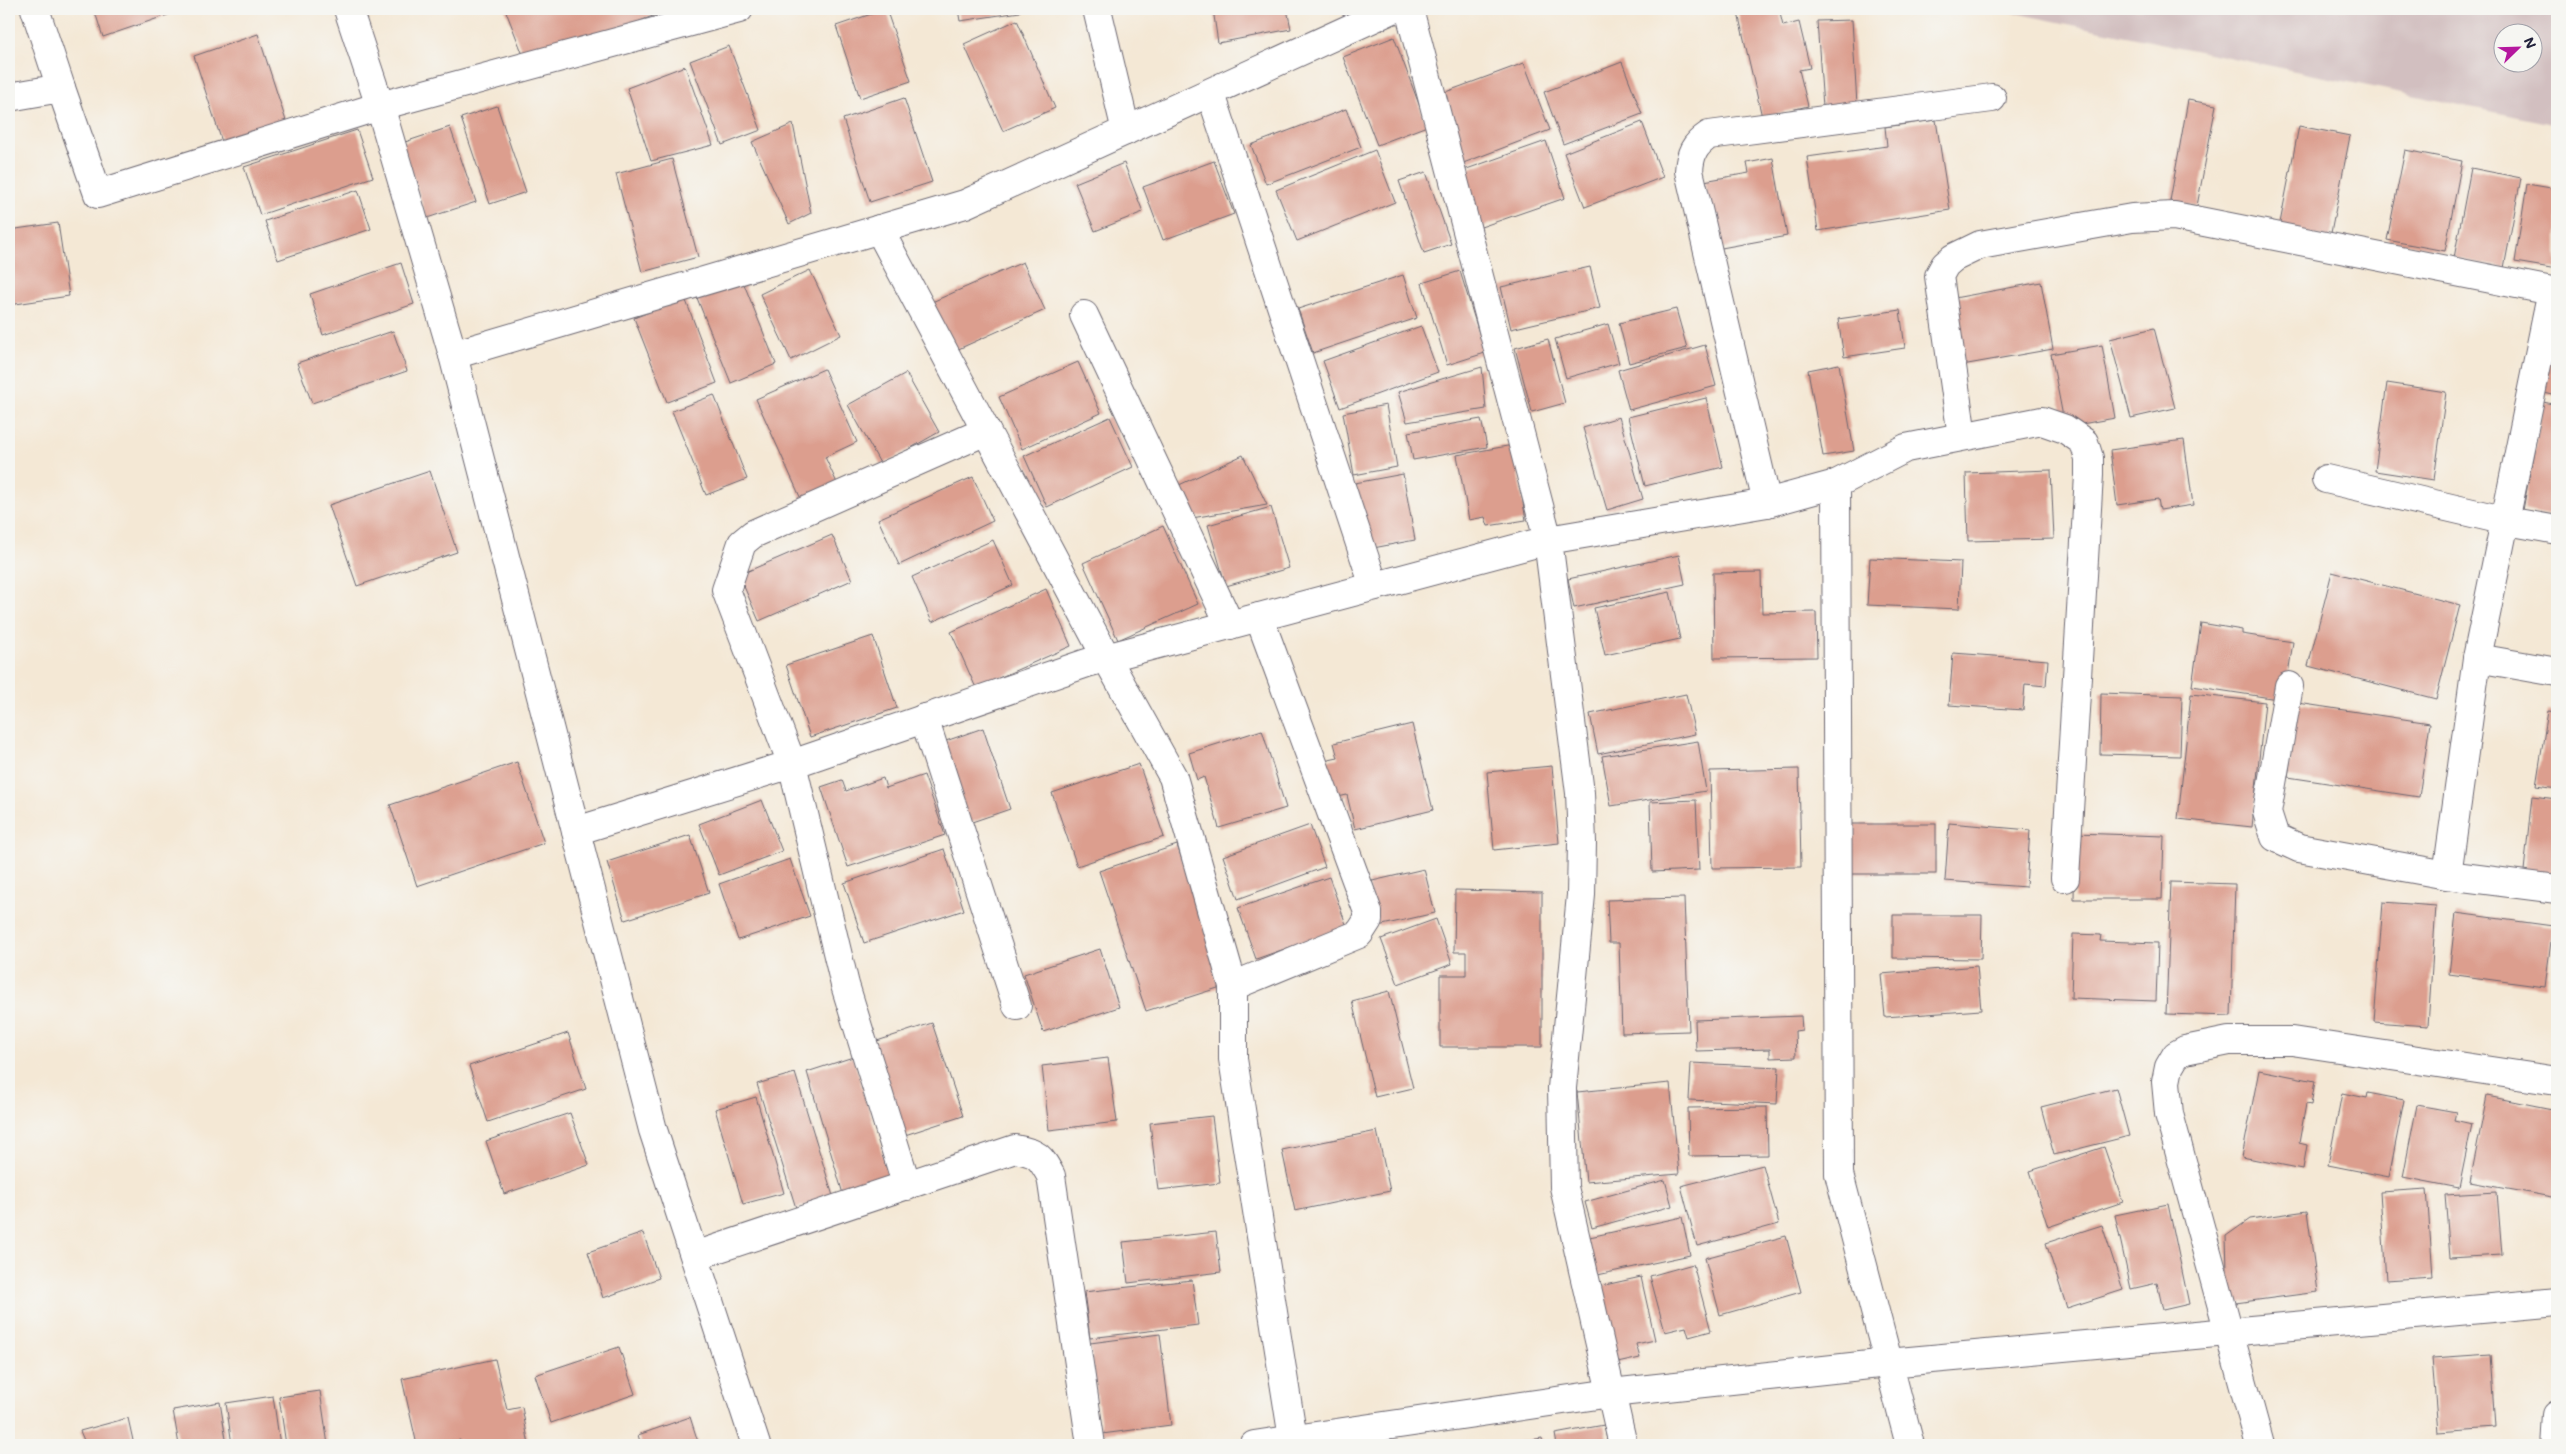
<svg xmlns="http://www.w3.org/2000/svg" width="2566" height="1454" viewBox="0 0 2566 1454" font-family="Mali,sans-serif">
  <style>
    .industrial { fill: #d2bfc0; fill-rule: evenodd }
    .building { fill: #dc9e8e }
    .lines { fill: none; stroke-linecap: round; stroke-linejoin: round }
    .minor-casing { stroke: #6c6771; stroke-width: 30 }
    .minor { stroke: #fff; stroke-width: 28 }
  </style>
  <rect width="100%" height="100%" fill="#f6f6f2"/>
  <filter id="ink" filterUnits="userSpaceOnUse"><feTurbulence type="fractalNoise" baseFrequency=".02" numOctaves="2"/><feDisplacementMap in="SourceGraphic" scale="10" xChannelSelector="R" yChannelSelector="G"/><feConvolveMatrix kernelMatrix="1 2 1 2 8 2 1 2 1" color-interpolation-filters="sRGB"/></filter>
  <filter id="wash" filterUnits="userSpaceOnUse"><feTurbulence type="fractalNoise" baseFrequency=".0096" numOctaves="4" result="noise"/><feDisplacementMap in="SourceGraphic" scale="20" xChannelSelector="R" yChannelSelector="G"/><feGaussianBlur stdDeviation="1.12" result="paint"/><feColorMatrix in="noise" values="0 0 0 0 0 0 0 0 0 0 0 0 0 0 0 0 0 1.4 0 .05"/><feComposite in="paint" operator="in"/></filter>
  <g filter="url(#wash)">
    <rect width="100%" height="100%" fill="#f4e8d5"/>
    <!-- industrial -->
    <path class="industrial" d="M1995 9H2557V125ZM2504 32H2534V62H2504Z"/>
    <g id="blocks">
      <!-- building -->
      <g class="building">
        <polygon points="94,9 185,9 103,37"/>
        <polygon points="505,9 661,9 663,12 527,65"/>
        <polygon points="886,9 911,81 860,98 836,26"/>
        <polygon points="958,9 1020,9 1020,12 960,21"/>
        <polygon points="1213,9 1287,9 1291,29 1218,43"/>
        <polygon points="1759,9 1779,9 1783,26 1799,22 1810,68 1799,70 1808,106 1762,117 1738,13"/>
        <polygon points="1017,20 1055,108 1003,131 964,44"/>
        <polygon points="1852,20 1857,105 1823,107 1817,21"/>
        <polygon points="258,34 288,127 224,148 194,56"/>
        <polygon points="1394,37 1427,126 1377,145 1343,57"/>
        <polygon points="729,46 761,130 722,145 690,61"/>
        <polygon points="1622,62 1642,114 1563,144 1544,92"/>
        <polygon points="1524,63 1550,130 1458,165 1432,97"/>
        <polygon points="685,66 713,145 651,161 627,88"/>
        <polygon points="904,98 932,182 870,202 843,119"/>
        <polygon points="2188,100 2216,105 2197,206 2170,201"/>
        <polygon points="497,106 526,192 490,204 461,118"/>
        <polygon points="1346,109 1361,147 1266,184 1251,145"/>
        <polygon points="1936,120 1950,210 1818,231 1807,157 1887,146 1885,127"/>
        <polygon points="1642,122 1663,177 1585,207 1564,153"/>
        <polygon points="793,124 811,213 789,224 752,142"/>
        <polygon points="2299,126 2350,136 2330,238 2279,228"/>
        <polygon points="450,127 476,202 427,218 402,143"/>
        <polygon points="357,130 373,177 260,215 244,167"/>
        <polygon points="1546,141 1565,198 1481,227 1461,171"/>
        <polygon points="1375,150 1395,202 1297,241 1276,190"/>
        <polygon points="2405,150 2462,161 2445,251 2387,240"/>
        <polygon points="1773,158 1787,236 1716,249 1704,181 1749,173 1747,163"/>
        <polygon points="672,159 698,257 642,272 616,174"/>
        <polygon points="1214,161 1234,214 1163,240 1143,187"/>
        <polygon points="1124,163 1143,212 1095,231 1075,183"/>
        <polygon points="2471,168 2521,178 2504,268 2454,258"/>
        <polygon points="1426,172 1451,244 1424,253 1399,181"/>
        <polygon points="2527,184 2557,189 2557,269 2515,262"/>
        <polygon points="358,190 371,229 278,260 265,221"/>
        <polygon points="58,223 69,296 9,305 9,230"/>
        <polygon points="1023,262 1045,310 954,351 932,302"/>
        <polygon points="401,263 414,304 323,335 310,294"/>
        <polygon points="1590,267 1600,308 1511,329 1501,287"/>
        <polygon points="810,270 841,335 791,360 760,294"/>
        <polygon points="1460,271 1485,353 1447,365 1422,283"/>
        <polygon points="1403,275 1417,318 1313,353 1298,309"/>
        <polygon points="742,279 776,364 731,383 697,298"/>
        <polygon points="2041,282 2053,349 1962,365 1949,299"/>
        <polygon points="685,298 717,383 667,402 634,318"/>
        <polygon points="1676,309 1687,348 1629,363 1619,323"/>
        <polygon points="1900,310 1905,348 1844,357 1838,319"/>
        <polygon points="2557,310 2557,396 2540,392"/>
        <polygon points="1608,324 1619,363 1566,378 1555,339"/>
        <polygon points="1421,326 1438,372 1340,408 1323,361"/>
        <polygon points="2154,328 2175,408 2131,418 2110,339"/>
        <polygon points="393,331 407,371 312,403 297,363"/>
        <polygon points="1548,339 1565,403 1532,412 1515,348"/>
        <polygon points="1705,345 1716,386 1629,410 1618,370"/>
        <polygon points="2102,345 2115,418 2065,427 2051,354"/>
        <polygon points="1078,362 1101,413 1022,449 999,397"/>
        <polygon points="1839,364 1854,451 1823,456 1808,370"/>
        <polygon points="1482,367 1486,409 1407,422 1398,392"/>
        <polygon points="824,369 857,442 825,457 837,483 801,499 756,399"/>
        <polygon points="906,373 939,432 881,465 848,405"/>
        <polygon points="2387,383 2446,392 2434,480 2375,471"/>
        <polygon points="714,395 747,479 706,495 672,411"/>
        <polygon points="1706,398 1723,467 1645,486 1628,417"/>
        <polygon points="2543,402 2557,405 2557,517 2523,510"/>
        <polygon points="1386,405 1397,467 1354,475 1343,413"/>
        <polygon points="1110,417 1133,467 1047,507 1024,456"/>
        <polygon points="1619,417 1643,499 1607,510 1583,428"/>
        <polygon points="1481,419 1487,447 1413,460 1408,432"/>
        <polygon points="2184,440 2193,505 2160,510 2158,499 2117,505 2110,450"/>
        <polygon points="1513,445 1526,520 1488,526 1485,517 1469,520 1457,455"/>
        <polygon points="1243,455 1267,505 1192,518 1177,486"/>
        <polygon points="2051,470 2054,539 1968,541 1966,473"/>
        <polygon points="430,471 457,552 357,586 329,505"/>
        <polygon points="1403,474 1415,540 1368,549 1355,483"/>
        <polygon points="973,477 993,521 899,565 878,519"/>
        <polygon points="1271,507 1289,568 1226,586 1208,525"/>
        <polygon points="1163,526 1198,604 1118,640 1083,563"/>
        <polygon points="832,535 852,580 759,621 739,575"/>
        <polygon points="993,540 1013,585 932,622 912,577"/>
        <polygon points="1679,555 1685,584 1574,608 1568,579"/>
        <polygon points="1870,558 1961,562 1959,609 1867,605"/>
        <polygon points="1761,572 1762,613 1816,612 1817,657 1714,658 1713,573"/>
        <polygon points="2332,572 2460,605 2436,699 2308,666"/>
        <polygon points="1046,589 1071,646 976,688 951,632"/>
        <polygon points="1670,592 1680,639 1605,655 1594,608"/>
        <polygon points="2201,623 2242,630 2242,634 2293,642 2284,700 2192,686"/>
        <polygon points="873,636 897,708 810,737 786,665"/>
        <polygon points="1953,653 2048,660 2046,686 2025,684 2023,710 1949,705"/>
        <polygon points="2101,693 2182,696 2180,756 2100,754"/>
        <polygon points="1686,694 1695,734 1598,754 1590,714"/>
        <polygon points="2191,694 2265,702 2252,827 2178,819"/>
        <polygon points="2298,703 2430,723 2419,797 2288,777"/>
        <polygon points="2548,711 2557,712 2557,789 2536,786"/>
        <polygon points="1412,724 1433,810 1355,829 1347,795 1333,798 1324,761 1338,758 1334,743"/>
        <polygon points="983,728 1010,809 969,823 943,742"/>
        <polygon points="1262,730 1286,808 1219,828 1204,777 1197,780 1189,753"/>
        <polygon points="1698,741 1706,791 1611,806 1602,756"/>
        <polygon points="517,762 544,843 417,886 390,805"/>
        <polygon points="1139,764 1164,837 1077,866 1052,793"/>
        <polygon points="1552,766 1559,843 1494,850 1487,772"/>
        <polygon points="1799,769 1801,867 1712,868 1710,771"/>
        <polygon points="924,775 945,835 848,867 821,787 842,780 846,791 883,778 886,788"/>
        <polygon points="2532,796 2557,799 2557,884 2523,880"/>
        <polygon points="762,800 782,851 719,875 699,824"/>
        <polygon points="1696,800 1699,870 1652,872 1650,802"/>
        <polygon points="1949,823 2030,830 2026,887 1945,881"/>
        <rect x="1846" y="824" width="90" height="50"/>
        <polygon points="1310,825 1325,867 1238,899 1223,856"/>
        <polygon points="2075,833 2164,836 2162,899 2074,899"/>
        <polygon points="690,835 709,893 625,920 607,862"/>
        <polygon points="1177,845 1224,986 1146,1011 1099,871"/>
        <polygon points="944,849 964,910 864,943 844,883"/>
        <polygon points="790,859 810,916 738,940 719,884"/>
        <polygon points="1424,869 1435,913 1378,926 1368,882"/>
        <polygon points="1329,877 1347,927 1256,959 1238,908"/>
        <polygon points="2171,882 2235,884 2231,1016 2166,1014"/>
        <polygon points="1455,890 1542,892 1542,1047 1440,1047 1440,975 1466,975 1466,952 1454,952"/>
        <polygon points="1684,898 1689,1031 1622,1033 1619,943 1609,943 1607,900"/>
        <polygon points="2383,902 2436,906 2428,1026 2374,1022"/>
        <polygon points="2456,913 2553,926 2545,987 2449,974"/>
        <polygon points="1893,915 1982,915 1981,959 1893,958"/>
        <polygon points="1436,919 1452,964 1398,984 1381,939"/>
        <polygon points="2073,934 2101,935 2100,941 2158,943 2156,1001 2071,998"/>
        <polygon points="1100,949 1119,1007 1043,1032 1024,974"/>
        <polygon points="1977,966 1981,1010 1885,1017 1881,974"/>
        <polygon points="1389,991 1413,1088 1375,1097 1352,1001"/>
        <polygon points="1801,1016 1802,1030 1795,1031 1796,1057 1770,1058 1770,1049 1696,1051 1695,1020"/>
        <polygon points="932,1023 963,1116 905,1135 874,1042"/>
        <polygon points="568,1033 586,1089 488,1122 469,1066"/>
        <polygon points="853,1057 890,1180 843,1194 807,1072"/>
        <polygon points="1108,1058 1117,1122 1049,1130 1042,1066"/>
        <polygon points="1691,1063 1779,1067 1777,1104 1689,1100"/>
        <polygon points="2259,1070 2315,1081 2311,1105 2306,1104 2299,1143 2307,1145 2303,1169 2242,1157"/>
        <polygon points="795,1073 833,1196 796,1208 757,1084"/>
        <polygon points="1670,1083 1679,1174 1586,1182 1577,1092"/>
        <polygon points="2116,1088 2129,1136 2054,1155 2041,1107"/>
        <polygon points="2342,1093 2367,1098 2368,1093 2404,1100 2389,1177 2328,1165"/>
        <polygon points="2487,1096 2557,1110 2557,1198 2470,1182"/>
        <polygon points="756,1097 784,1193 743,1204 715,1109"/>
        <polygon points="2417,1105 2456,1112 2454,1120 2472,1124 2459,1188 2403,1177"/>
        <polygon points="1767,1107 1768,1155 1689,1156 1688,1108"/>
        <polygon points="570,1113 589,1165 504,1194 486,1141"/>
        <polygon points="1212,1116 1220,1183 1158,1190 1150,1123"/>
        <polygon points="1377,1131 1390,1191 1295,1211 1282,1150"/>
        <polygon points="2104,1147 2123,1202 2048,1227 2030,1171"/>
        <polygon points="1763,1165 1779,1224 1697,1246 1681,1186"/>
        <polygon points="1665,1180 1672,1206 1592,1228 1585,1202"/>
        <polygon points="2427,1189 2433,1277 2386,1280 2380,1192"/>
        <polygon points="2497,1192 2502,1255 2450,1258 2445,1195"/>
        <polygon points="2168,1204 2189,1304 2163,1310 2157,1283 2131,1289 2115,1215"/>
        <polygon points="2307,1211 2318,1292 2228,1304 2226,1236 2250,1219"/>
        <polygon points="1682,1217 1690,1255 1593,1276 1585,1238"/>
        <polygon points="2102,1225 2123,1290 2067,1308 2046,1243"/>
        <polygon points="1216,1232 1221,1272 1128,1283 1123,1242"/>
        <polygon points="643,1233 659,1278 603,1298 588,1252"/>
        <polygon points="1786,1236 1801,1292 1720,1315 1705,1258"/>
        <polygon points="1693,1264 1711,1331 1689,1337 1686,1327 1665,1332 1650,1276"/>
        <polygon points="1641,1277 1655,1340 1636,1344 1640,1358 1613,1364 1596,1287"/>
        <polygon points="1192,1280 1198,1325 1090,1338 1084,1292"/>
        <polygon points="1160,1334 1171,1425 1102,1434 1090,1343"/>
        <polygon points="619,1347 635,1394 551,1423 535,1375"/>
        <polygon points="2491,1354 2496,1428 2438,1432 2432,1358"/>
        <polygon points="495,1359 507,1410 522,1407 529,1445 461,1445 460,1440 435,1445 417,1445 402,1379"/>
        <polygon points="320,1391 328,1445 286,1445 279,1397"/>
        <polygon points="273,1396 280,1445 232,1445 226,1403"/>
        <polygon points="220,1402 227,1445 179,1445 173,1410"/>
        <polygon points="690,1417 699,1445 641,1445 638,1435"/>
        <polygon points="128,1418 134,1445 86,1445 80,1431"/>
        <polygon points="1604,1425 1608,1445 1557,1445 1555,1434"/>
        <polygon points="1542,1438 1543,1445 1504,1445 1504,1444"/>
      </g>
    </g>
  </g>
  <g filter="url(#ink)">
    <use href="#blocks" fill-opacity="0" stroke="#6c6771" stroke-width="1"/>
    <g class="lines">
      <!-- minor casing -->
      <g class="minor-casing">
        <g id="minor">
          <polyline points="35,9 61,88"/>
          <polyline points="348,9 380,106 739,9"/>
          <polyline points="1097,9 1126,131"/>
          <polyline points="1211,94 1374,586"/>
          <polyline points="9,97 61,88 98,194 380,106 453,355 965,204 1393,9"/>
          <polyline points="879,229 1106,657 1173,777 1233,986 1233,1059 1294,1445"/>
          <polyline points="1084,315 1230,625"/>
          <polyline points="453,355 653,1130 756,1445"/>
          <polyline points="1962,436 1939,276 1945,265 1953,258 1980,245 2132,218 2174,216 2557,292"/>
          <polyline points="2326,479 2507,521 2557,530"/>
          <polyline points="1836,484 1906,448 2042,421 2065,429 2084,442 2089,458 2089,475 2065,878"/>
          <path d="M1767 503 1689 171C1690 154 1694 145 1709 135L1992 98"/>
          <polyline points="2477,658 2557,672"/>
          <polyline points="2289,686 2267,812 2275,837 2299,848 2447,875 2557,889"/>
          <polyline points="924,718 1017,1006"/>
          <polyline points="576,831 792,764 726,590 742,543 753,534 986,431"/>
          <polyline points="2447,875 2477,658 2552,291"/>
          <polyline points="1233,986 1359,934 1368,920 1368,912 1259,617"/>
          <polyline points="907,1186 845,985 792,764 1087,663 1548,540 1409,9"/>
          <path d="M695 1256 1015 1149C1038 1153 1040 1156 1051 1176L1091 1445"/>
          <polyline points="1254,1445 1611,1393 1888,1363 2557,1302"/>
          <polyline points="1623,1445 1564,1187 1562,1088 1581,895 1582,842 1580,793 1548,540 1767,503 1836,484 1839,1174 1910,1445"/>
          <polyline points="2260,1445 2169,1114 2166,1082 2169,1067 2176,1055 2185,1050 2229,1041 2292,1041 2557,1081"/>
          <polyline points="2555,1445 2557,1415"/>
        </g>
      </g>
      <!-- minor -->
      <use href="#minor" class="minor"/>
    </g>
  </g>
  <!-- margin -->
  <rect width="2566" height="1454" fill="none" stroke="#f6f6f2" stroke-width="30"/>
  <!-- north arrow -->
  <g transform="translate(2518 48) rotate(67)"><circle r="24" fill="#f6f6f2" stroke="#a1a1a9"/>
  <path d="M0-4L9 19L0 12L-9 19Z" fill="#b5179e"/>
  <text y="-8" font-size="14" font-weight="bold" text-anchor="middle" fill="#22223b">N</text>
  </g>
</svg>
